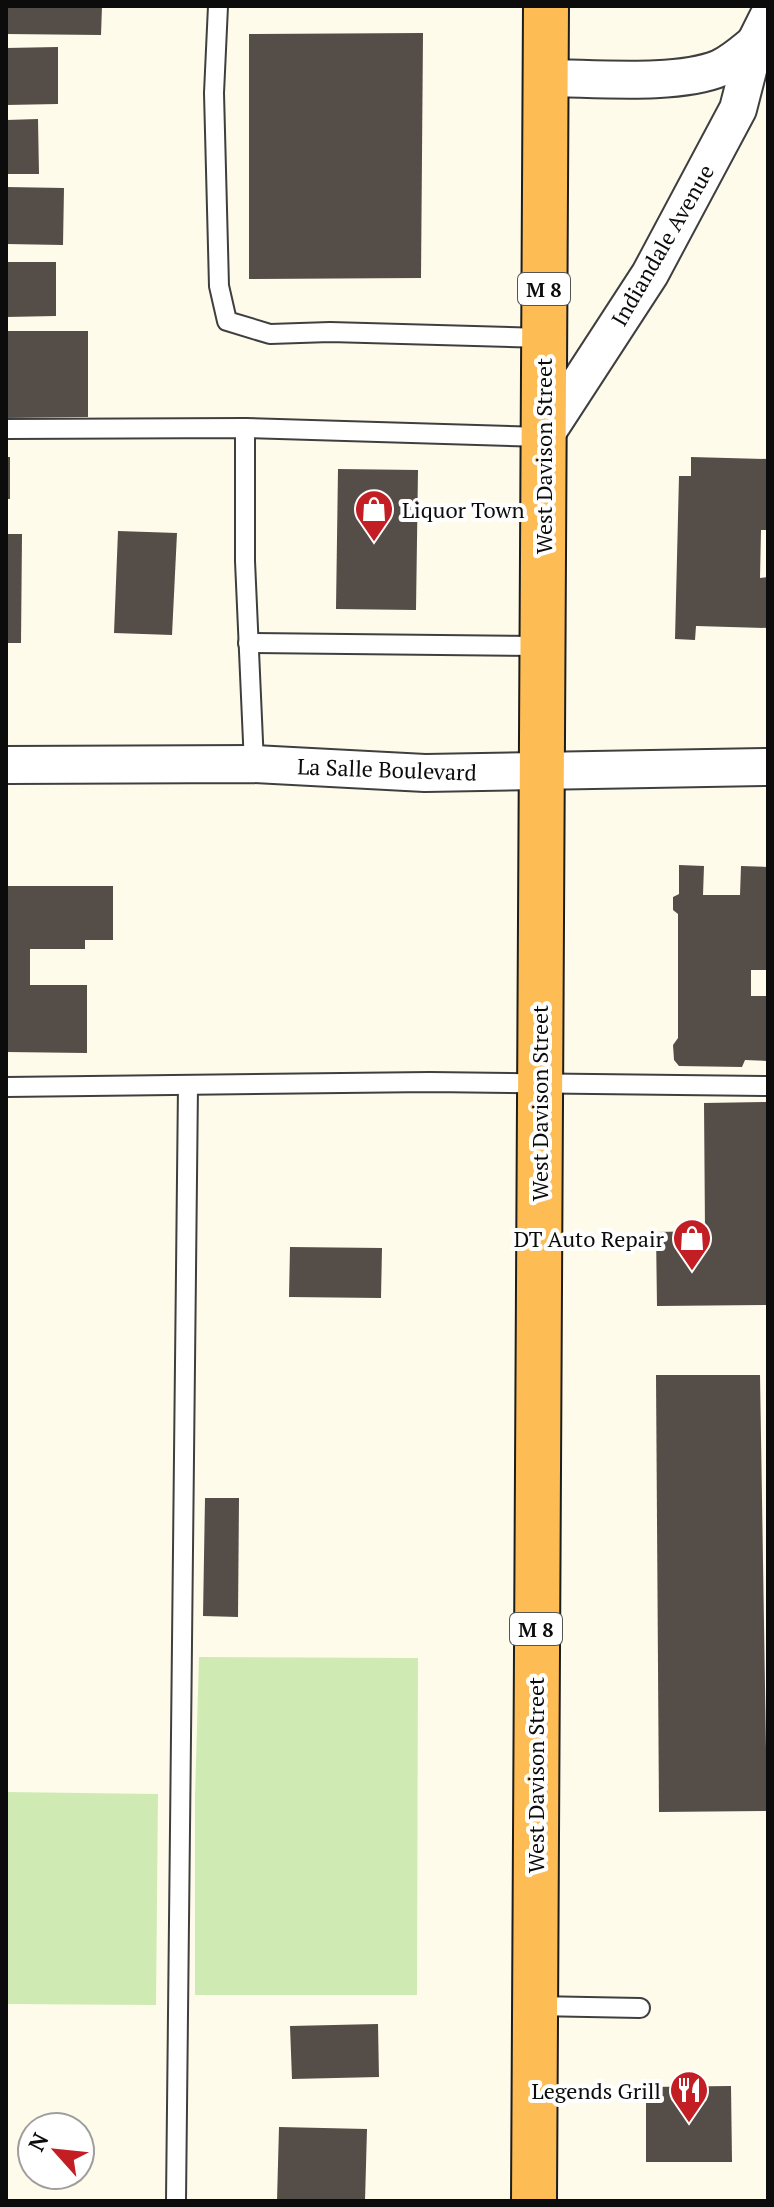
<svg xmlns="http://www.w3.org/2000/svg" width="774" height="2207" viewBox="0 0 774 2207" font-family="'PT Serif',serif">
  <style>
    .green { fill: #cfebb3 }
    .building { fill: #554d48 }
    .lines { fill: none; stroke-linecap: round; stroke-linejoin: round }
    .service-casing { stroke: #3f3f3f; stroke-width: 22 }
    .minor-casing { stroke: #3f3f3f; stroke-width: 40 }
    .trunk-casing { stroke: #1d1d1d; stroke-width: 48 }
    .service { stroke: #fff; stroke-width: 18 }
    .minor { stroke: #fff; stroke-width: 36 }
    .trunk { stroke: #fdbc54; stroke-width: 44 }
    .labels { text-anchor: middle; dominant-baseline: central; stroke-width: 8; stroke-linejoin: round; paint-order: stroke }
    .shield { fill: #fff; stroke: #555; stroke-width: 2 }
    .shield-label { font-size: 20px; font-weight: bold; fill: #0c0c0c }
    .street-label { font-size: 22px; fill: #0c0c0c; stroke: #fff }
    .poi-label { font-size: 22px; fill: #0c0c0c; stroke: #fff; text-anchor: end }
  </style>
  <rect width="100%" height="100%" fill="#fffbeb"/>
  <!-- green -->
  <g class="green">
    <polygon points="199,1657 418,1658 417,1995 195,1995 195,1797"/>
    <polygon points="6,1792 158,1794 156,2005 6,2004"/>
  </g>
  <!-- building -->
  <g class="building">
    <polygon points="6,6 102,6 101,35 6,34"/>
    <polygon points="423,33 421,278 249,279 249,34"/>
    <polygon points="58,47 58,104 6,105 6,48"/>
    <polygon points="38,119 39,174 6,174 6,120"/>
    <polygon points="6,187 64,188 63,245 6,244"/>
    <polygon points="6,262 56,262 56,316 6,317"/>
    <polygon points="6,331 88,331 88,417 6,418"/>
    <rect x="6" y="457" width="4" height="42"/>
    <polygon points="691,457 768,459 768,530 761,530 760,578 768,577 768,628 696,626 695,640 675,639 679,476 691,476"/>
    <polygon points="338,469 418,470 416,610 336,609"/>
    <polygon points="118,531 177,533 172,635 114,633"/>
    <polygon points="6,534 22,534 21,643 6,643"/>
    <polygon points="679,865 704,866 703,895 740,895 741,866 768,867 768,970 751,970 751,996 768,996 768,1061 745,1060 742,1067 679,1066 674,1060 673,1045 678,1038 678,914 673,910 673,897 679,894"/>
    <polygon points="6,886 113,886 113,940 85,940 85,949 30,949 30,985 87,985 87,1053 6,1052"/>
    <polygon points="768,1102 768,1305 657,1306 656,1232 705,1231 704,1103"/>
    <polygon points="290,1247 382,1248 381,1298 289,1297"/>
    <polygon points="656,1375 760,1375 767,1811 659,1812"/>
    <polygon points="205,1498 239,1498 238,1617 203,1616"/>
    <polygon points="378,2024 379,2077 292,2079 290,2026"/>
    <polygon points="731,2086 732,2162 646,2162 646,2087"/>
    <polygon points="279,2127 367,2129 365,2201 277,2201"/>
  </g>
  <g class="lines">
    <!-- service casing -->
    <g class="service-casing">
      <g id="service">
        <polyline points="218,6 214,93 219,286 227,321 270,334 330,332 544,338"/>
        <polyline points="245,428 245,561 254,764"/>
        <polyline points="6,429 245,428 544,437"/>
        <polyline points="248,643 542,646"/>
        <polyline points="6,1087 430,1082 768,1086"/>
        <polyline points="535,2006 640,2008"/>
        <polyline points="176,2201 188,1085"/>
      </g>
    </g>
    <!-- minor casing -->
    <g class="minor-casing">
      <g id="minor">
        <path d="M545 78C593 78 677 86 720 68 733 62 744 52 755 43"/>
        <polyline points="544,437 650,274 738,109 755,43 768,17"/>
        <polyline points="6,765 254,764 425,773 768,767"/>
      </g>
    </g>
    <!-- trunk casing -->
    <g class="trunk-casing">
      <polyline id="trunk" points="534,2201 546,6"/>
    </g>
    <!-- service -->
    <use href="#service" class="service"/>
    <!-- minor -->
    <use href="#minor" class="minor"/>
    <!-- trunk -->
    <use href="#trunk" class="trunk"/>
  </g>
  <!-- icons -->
  <defs>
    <g id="shop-pin" transform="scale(2)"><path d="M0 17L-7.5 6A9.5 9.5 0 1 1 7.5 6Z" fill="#c21e23" stroke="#fff"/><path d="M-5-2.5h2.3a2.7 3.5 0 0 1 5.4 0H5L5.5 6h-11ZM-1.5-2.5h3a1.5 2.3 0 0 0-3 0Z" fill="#fff"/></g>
    <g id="restaurant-pin" transform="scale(2)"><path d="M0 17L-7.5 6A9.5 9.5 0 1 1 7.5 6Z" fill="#c21e23" stroke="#fff"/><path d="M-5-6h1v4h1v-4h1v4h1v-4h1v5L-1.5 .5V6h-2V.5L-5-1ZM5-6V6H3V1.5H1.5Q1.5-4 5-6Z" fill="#fff"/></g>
  </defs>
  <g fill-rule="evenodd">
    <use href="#shop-pin" x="374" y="509"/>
    <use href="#shop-pin" x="692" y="1238"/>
    <use href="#restaurant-pin" x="689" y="2090"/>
  </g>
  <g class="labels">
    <!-- shield labels -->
    <g class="shield">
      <rect x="518" y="273" width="52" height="32" rx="6"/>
      <rect x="510" y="1613" width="52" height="32" rx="6"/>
    </g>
    <g class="shield-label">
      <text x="544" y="289">M 8</text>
      <text x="536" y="1629">M 8</text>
    </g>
    <!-- street labels -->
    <g class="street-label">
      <text transform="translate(662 245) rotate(-60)">Indiandale Avenue</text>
      <text transform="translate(543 456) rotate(-90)">West Davison Street</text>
      <text transform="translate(387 769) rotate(2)">La Salle Boulevard</text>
      <text transform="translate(539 1103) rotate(-90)">West Davison Street</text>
      <text transform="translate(535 1775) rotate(-90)">West Davison Street</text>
    </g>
    <!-- poi labels -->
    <g class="poi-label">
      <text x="402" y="509" text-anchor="start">Liquor Town</text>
      <text x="664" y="1238">DT Auto Repair</text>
      <text x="661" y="2090">Legends Grill</text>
    </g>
  </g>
  <!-- border -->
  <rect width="774" height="2207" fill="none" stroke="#0c0c0c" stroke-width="16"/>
  <!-- north arrow -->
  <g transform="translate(56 2151) rotate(297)"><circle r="38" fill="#ffffff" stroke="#9e9e9e" stroke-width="2"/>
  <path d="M0-6L14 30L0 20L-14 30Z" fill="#c21e23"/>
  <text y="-12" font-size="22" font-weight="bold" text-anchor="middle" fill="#0c0c0c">N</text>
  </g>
</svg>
